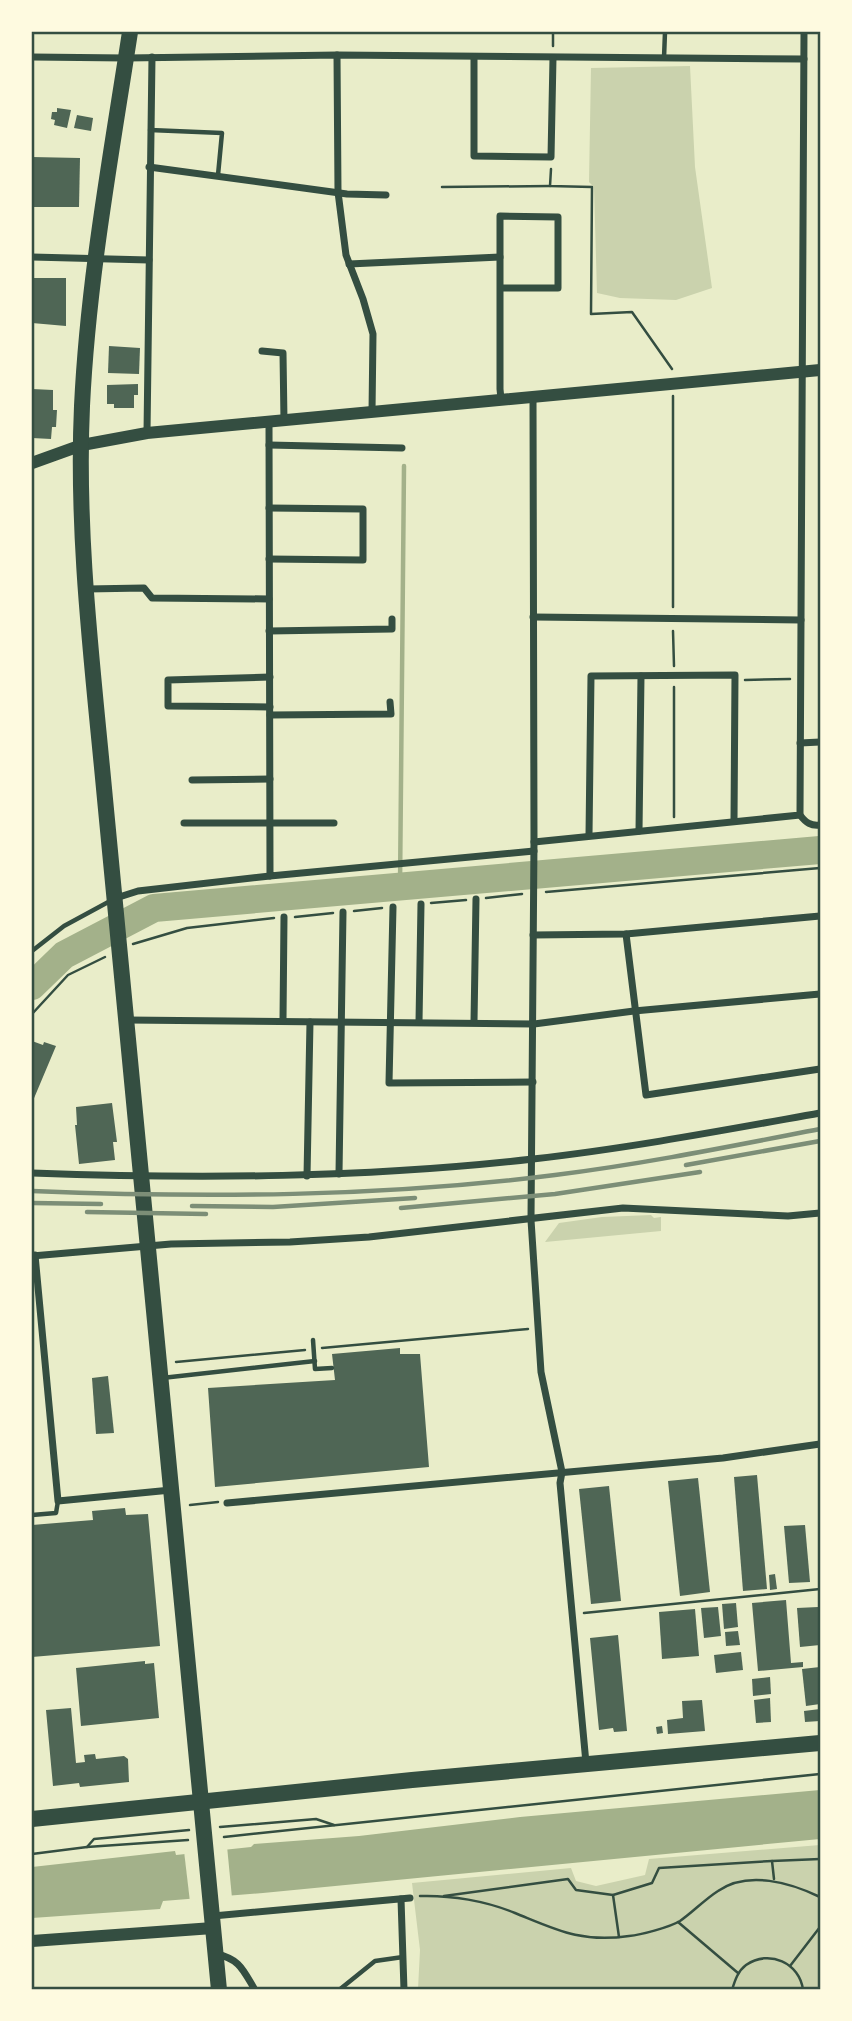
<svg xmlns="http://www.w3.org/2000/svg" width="852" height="2021" viewBox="0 0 852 2021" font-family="'Alegreya Sans',sans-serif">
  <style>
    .green { fill: #cad2ad }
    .water { fill: #a3b18a }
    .pier { fill: #e9edc9 }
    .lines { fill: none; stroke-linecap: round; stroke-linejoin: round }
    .stream { stroke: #a3b18a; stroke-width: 4.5 }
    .river { stroke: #a3b18a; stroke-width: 28 }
    .building { fill: #4f6655 }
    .path { stroke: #344e41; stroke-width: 2.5 }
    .service { stroke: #344e41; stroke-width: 4.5 }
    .minor { stroke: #344e41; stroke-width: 7 }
    .tertiary { stroke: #344e41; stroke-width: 12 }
    .primary { stroke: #344e41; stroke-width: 16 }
    .rail { stroke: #7c8e77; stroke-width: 4.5 }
    .neatline { fill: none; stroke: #344e41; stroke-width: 2.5 }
  </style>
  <rect width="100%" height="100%" fill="#e9edc9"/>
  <!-- green -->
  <g class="green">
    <polygon points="690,66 695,167 712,288 676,300 620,298 597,293 594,187 589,182 591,68"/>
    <polygon points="651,1215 654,1218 661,1217 661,1231 545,1242 559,1223 602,1217"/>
    <polygon points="820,1845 820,1989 418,1989 420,1950 412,1883 571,1868 576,1881 596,1886 645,1875 649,1859"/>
  </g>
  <!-- water -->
  <polygon class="water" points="820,1790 820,1839 263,1893 163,1901 160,1909 32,1918 32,1867 175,1851 176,1855 251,1847 254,1844 359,1836 520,1817"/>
  <!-- pier -->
  <polygon class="pier" points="227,1846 232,1898 190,1902 184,1851"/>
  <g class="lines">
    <!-- stream -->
    <polyline class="stream" points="400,887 404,466"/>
    <!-- river -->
    <polyline class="river" points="32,986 64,955 154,908 820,850"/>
  </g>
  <!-- building -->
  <g class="building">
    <polygon points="57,108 71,110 67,128 54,125 55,120 51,119 52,112 57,112"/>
    <polygon points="77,115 93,118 91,131 74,128"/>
    <polygon points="32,157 80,158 79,207 32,207"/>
    <polygon points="32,278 66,278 66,326 32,323"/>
    <polygon points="109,346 140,348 139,374 108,373"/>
    <polygon points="138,384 138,395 134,395 134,408 114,408 114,404 107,404 107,385"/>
    <polygon points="32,389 53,390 53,410 57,410 56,427 52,427 51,439 32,438"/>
    <polygon points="32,1041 43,1045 44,1042 56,1046 32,1103"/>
    <polygon points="112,1103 117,1142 113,1142 115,1160 79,1164 75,1125 77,1125 76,1107"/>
    <polygon points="400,1348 400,1354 420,1354 429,1467 215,1487 208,1388 335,1380 332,1354"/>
    <polygon points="108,1376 114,1433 96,1434 92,1378"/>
    <polygon points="757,1475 767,1589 743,1591 734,1477"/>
    <polygon points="698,1478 710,1592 680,1596 668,1481"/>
    <polygon points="609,1486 621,1601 591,1604 579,1489"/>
    <polygon points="125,1508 126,1515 148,1514 160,1646 32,1657 32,1525 93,1520 92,1511"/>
    <polygon points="805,1525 810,1582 789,1583 784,1526"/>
    <polygon points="775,1574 777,1589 770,1590 769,1575"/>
    <polygon points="786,1600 791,1663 803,1662 803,1667 758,1671 752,1603"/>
    <polygon points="736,1603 738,1627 724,1629 722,1604"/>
    <polygon points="718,1607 721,1636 704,1638 701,1608"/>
    <polygon points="818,1607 820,1645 800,1647 797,1608"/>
    <polygon points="695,1609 699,1656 662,1659 659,1612"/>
    <polygon points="738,1631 740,1645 726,1646 725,1632"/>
    <polygon points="618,1635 627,1731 614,1732 613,1728 599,1730 590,1638"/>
    <polygon points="741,1652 743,1670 716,1673 714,1655"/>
    <polygon points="145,1661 145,1664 154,1663 159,1718 81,1726 76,1668"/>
    <polygon points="820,1667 820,1704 806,1706 802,1669"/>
    <polygon points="770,1677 771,1694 753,1696 752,1679"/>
    <polygon points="770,1698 771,1722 756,1723 754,1700"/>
    <polygon points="702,1700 705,1731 668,1734 667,1720 683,1718 682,1701"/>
    <polygon points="71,1708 76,1763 85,1762 84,1755 95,1754 96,1759 124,1756 128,1759 129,1782 80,1787 79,1783 53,1786 46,1710"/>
    <polygon points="820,1709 820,1721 805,1722 804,1711"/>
    <polygon points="662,1726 663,1733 657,1734 656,1727"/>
  </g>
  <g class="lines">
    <!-- path -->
    <g class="path">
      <polyline points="553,32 553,46"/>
      <polyline points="551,169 550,186 592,187 591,314 632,312 672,369"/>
      <polyline points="442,187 550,186"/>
      <polyline points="673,607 673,396"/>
      <polyline points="673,631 674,666"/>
      <polyline points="745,680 790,679"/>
      <polyline points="674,817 674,687"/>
      <polyline points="546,892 820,868"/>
      <polyline points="486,898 522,894"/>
      <polyline points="431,903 466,900"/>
      <polyline points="354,911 382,908"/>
      <polyline points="295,917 333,913"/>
      <polyline points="133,944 187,928 274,918"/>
      <polyline points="32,1014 68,975 105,957"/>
      <polyline points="322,1348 528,1329"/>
      <polyline points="176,1362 305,1350"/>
      <polyline points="190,1505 218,1502"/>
      <polyline points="584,1613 820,1589"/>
      <polyline points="220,1827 316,1819 334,1825"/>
      <polyline points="224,1837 820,1774"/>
      <polyline points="87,1847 94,1839 189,1830"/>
      <polyline points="32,1854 87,1847 188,1840"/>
      <polyline points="774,1879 772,1861 820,1859"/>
      <polyline points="613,1895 619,1937"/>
      <path d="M420 1896C451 1895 486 1901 515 1913 557 1930 581 1943 629 1936 641 1935 670 1927 680 1921 693 1912 704 1900 718 1891 748 1870 791 1883 820 1897"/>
      <polyline points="444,1896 568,1879 576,1890 613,1895 652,1883 659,1868 772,1861"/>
      <polyline points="678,1922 738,1973"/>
      <polyline points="790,1966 820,1927"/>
      <path d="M732 1990C735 1980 738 1971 746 1965 769 1949 800 1963 803 1990"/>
    </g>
    <!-- service -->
    <g class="service">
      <polyline points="664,58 665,32"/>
      <polyline points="150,130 222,133 218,175"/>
      <polyline points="32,951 64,926 112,900"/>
      <polyline points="313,1340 315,1369 332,1368"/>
      <polyline points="162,1378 315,1361"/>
      <polyline points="32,1515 56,1513 58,1501"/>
      <polyline points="339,1990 375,1961 403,1957"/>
    </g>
    <!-- minor -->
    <g class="minor">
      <polyline points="337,55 338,192 346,255 363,299 373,334 372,412"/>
      <polyline points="32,57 126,58 337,55 804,59"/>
      <polyline points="474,57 474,156 551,157 553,58"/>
      <polyline points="149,167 347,194 386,195"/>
      <polyline points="32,257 149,260"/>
      <polyline points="349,264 500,257"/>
      <polyline points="500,288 558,288 558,217 500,216 500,389 501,399"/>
      <polyline points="262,351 283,353 284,421"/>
      <polyline points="533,396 534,842 531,1220 541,1372 562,1472 560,1483 586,1763"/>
      <polyline points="269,422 270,876 534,851"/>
      <polyline points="147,433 152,57"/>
      <polyline points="269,445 402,448"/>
      <polyline points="269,508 363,509 363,560 269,559"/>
      <polyline points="87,589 144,588 152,598 269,599"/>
      <polyline points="533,617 801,620"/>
      <polyline points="269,631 392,629 392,619"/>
      <polyline points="270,677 168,680 168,706 270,707"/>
      <polyline points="270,715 391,714 390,702"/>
      <polyline points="800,743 820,742"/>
      <polyline points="192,780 270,779"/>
      <path d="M800 815C806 823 811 826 820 825"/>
      <polyline points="184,823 334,823"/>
      <polyline points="639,831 641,676"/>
      <polyline points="589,835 591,676 735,675 734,821"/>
      <polyline points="534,842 800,815 804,32"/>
      <polyline points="116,898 138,891 270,876"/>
      <polyline points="393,907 389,1083 533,1082"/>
      <polyline points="626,934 646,1095 820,1069"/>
      <polyline points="533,935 626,934 820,916"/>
      <polyline points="127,1020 534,1024 634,1011 820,994"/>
      <polyline points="283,1020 284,917"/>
      <polyline points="419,1022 421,904"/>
      <polyline points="474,1022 476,899"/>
      <path d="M32 1173C199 1179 366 1178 533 1159 630 1148 725 1130 820 1113"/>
      <polyline points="339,1174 343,912"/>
      <polyline points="307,1176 310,1022"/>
      <polyline points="35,1255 58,1501 171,1490"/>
      <polyline points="32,1256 171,1244 290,1242 369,1237 623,1208 788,1216 820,1213"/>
      <polyline points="227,1503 723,1458 820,1444"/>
      <polyline points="401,1899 404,1990"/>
      <polyline points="213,1916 410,1898"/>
      <path d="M216 1954C240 1959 243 1970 255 1990"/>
    </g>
    <!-- tertiary -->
    <g class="tertiary">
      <polyline points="32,463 82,445 147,433 820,370"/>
      <polyline points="32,1941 213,1928"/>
    </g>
    <!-- primary -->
    <g class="primary">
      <path d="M130 32C111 156 88 280 82 406 76 537 93 669 105 799L219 1990"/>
      <polyline points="32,1819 412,1780 820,1743"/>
    </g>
    <!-- rail -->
    <g class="rail">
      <polyline points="686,1165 820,1141"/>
      <path d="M32 1191C206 1198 381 1197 555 1175 644 1164 732 1146 820 1129"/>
      <polyline points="32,1203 101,1204"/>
      <polyline points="192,1206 273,1207 415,1198"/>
      <polyline points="401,1208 555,1194 700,1172"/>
      <polyline points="87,1212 206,1214"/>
    </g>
  </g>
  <!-- border -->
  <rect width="852" height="2021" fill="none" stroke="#fefae0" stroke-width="66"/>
  <rect x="33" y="33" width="786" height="1955" class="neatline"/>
</svg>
